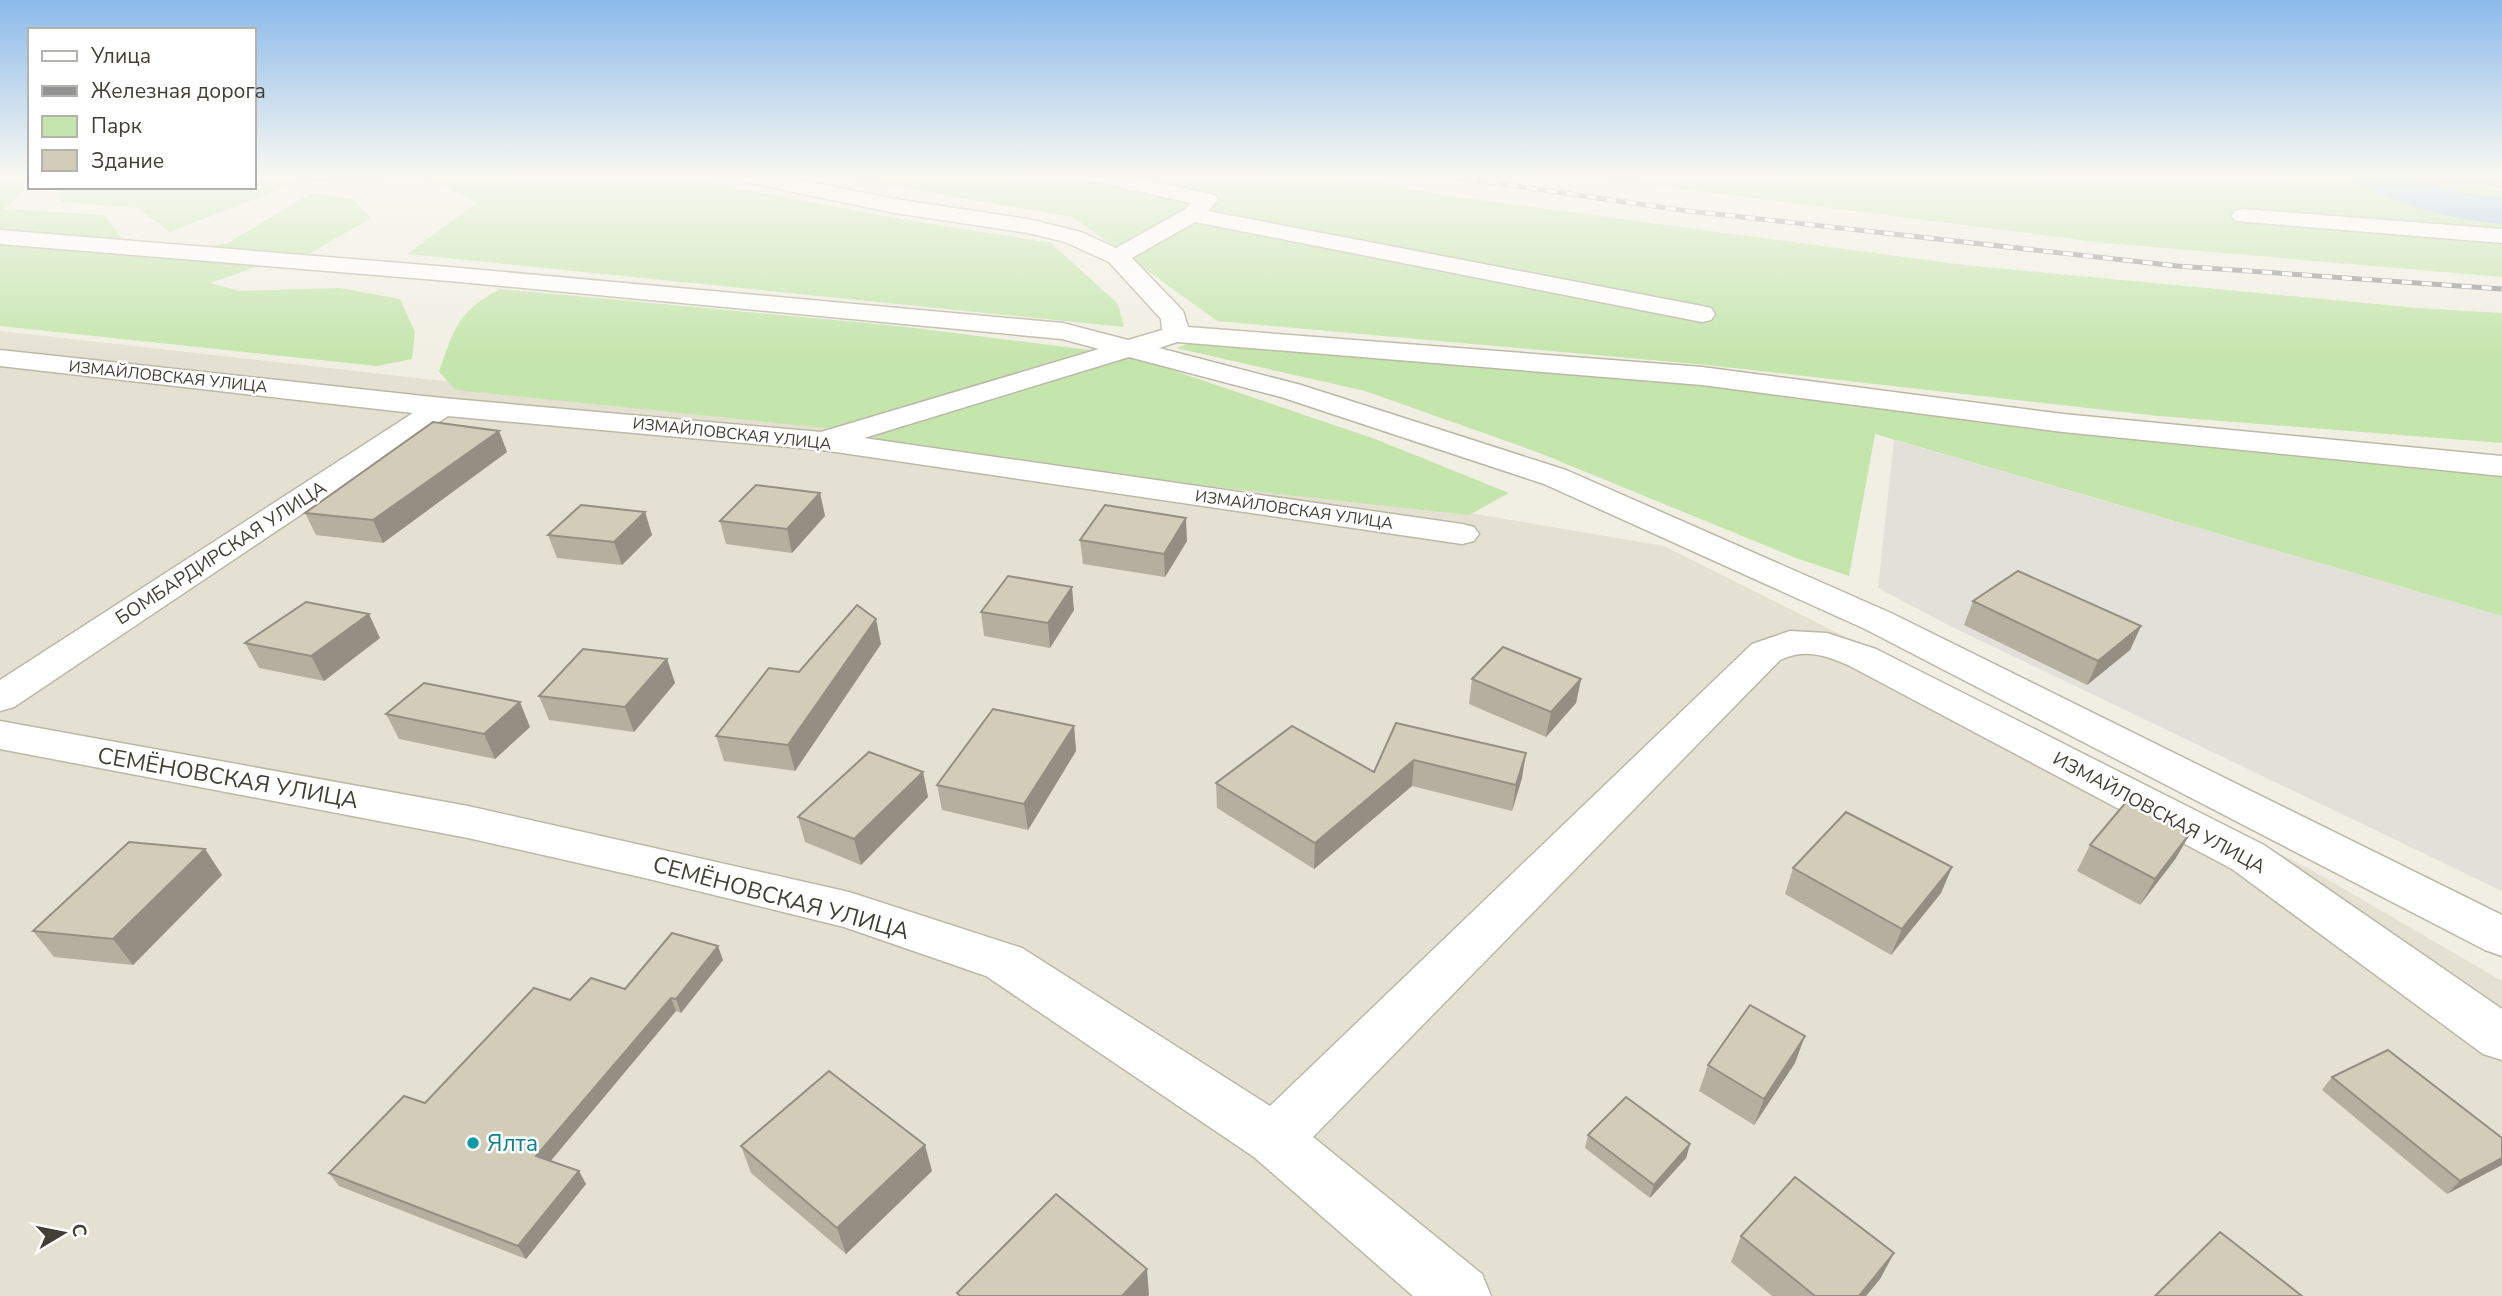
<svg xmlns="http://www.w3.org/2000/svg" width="2502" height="1296" viewBox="0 0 2502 1296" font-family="'Nunito Sans',sans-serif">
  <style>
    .residential { fill: #e5e1d2 }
    .industrial { fill: #e3e0d9 }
    .green { fill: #c4e5ac }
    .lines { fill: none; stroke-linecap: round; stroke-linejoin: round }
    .river { fill: #a0c4ee; fill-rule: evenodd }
    .minor-casing { stroke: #bcb8a6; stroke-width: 3 }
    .minor { fill: #fff; fill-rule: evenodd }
    .rail-casing { stroke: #939393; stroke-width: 5 }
    .rail { stroke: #fff; stroke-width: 3.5; stroke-dasharray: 10; stroke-linecap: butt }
    .wall { fill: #b5af9f }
    .shaded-wall { fill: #948f82 }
    .building { fill: #d3ccb9; stroke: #948f82; stroke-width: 2 }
    .culture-dot { fill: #0f9aa8; stroke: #fff; stroke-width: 2.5 }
    .labels { text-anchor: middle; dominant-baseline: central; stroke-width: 5; stroke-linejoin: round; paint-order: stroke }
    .far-street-label { font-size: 16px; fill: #433f34; stroke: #fff }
    .street-label { font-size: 19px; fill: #433f34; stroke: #fff }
    .near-street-label { font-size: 23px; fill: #433f34; stroke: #fff }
    .near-culture-label { font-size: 23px; fill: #0d838f; stroke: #fff; text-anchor: start }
  </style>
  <rect width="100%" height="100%" fill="#f1efe3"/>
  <!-- residential -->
  <polygon class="residential" points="0,331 1181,464 1664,546 2308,868 2502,981 2502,1296 0,1296"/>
  <!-- industrial -->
  <polygon class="industrial" points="1894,440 2502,616 2502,891 1950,626 1878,588"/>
  <!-- green -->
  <g class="green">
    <polygon points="0,176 23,176 24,191 4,209 104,215 126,244 153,257 228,243 311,193 353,199 371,218 309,254 259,266 210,283 240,291 340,288 400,299 415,332 412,359 377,366 0,326"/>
    <polygon points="254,176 673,176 906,220 1051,243 1118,304 1124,327 407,254 478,202 421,178 296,183 170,232 138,208 62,202 57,187 254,187"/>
    <polygon points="835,176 1341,176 1443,195 1964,265 2418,308 2502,313 2502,443 2159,416 1707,365 1217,321 1073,217"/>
    <polygon points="1580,176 2502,176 2502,277 2096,242"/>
    <path d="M500 289 899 326 1091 350 836 429 456 390 439 372C455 328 456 313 500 289Z"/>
    <polygon points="1196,341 1718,384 1970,419 2325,459 2502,476 2502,616 1875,434 1849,576 1796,558 1537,452 1365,391 1176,348"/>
    <polygon points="1131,356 1375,439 1509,493 1469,515 1199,485 890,445 872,436"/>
  </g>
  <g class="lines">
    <!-- river -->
    <path class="river" d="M2354 176H2411L2455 191 2502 198V224C2452 220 2406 206 2360 185Z"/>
    <!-- minor casing -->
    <g class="minor-casing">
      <g id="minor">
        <polygon points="737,176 780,176 895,199 1028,219 1081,232 1116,248 1184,210 1191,203 1087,180 1084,176 1125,176 1215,195 1218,200 1208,211 1702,306 1711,308 1715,314 1711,320 1702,322 1195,222 1132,258 1183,311 1188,327 1702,367 2063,414 2502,456 2502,476 2063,432 1702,385 1177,342 1159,348 1301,385 1566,470 1891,613 2502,915 2502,956 2485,950 1865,629 1544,484 1281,397 1129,357 864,438 1462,524 1474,527 1479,534 1474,541 1462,544 822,450 448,416 14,707 0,711 0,680 413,413 0,366 0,350 442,398 821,432 1099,349 1062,339 449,281 0,244 0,230 449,267 1063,323 1128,340 1162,330 1161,319 1109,262 1065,242 1028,233 895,213 747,182 740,180"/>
        <polygon points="2243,209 2502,229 2502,243 2235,221 2232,216 2235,211"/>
        <path d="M1790 631 1827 633 1876 649 2264 845 2502 1009V1060L2483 1054 2232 869 1848 665C1825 655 1804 648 1780 660L1313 1137 1482 1274 1491 1296H1413L1254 1157 986 976 844 927 649 879 468 838 0 749V721L468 806 849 892 1022 948 1270 1106 1752 644Z"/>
      </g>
    </g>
    <!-- minor -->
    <use href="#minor" class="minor"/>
    <!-- rail casing -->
    <g class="rail-casing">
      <polyline id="rail" points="1448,176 1680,210 2177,266 2502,289"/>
    </g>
    <!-- rail -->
    <use href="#rail" class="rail"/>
  </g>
  <!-- wall -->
  <g class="wall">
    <polygon points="2404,176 2502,176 2502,189 2485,183 2408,179"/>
    <polygon points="499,431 507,452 383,543 316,535 305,513"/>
    <polygon points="820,493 825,516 792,553 726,544 720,521"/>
    <polygon points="645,512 652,535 622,565 557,558 548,535"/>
    <polygon points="1080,540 1187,541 1165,577 1083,564"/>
    <polygon points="1973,601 2141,626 2130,650 2087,685 1964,625"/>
    <polygon points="1074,610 1050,648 984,636 981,612"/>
    <polygon points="380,638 324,681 259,668 245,643"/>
    <polygon points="881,644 795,771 724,761 716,736 799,672"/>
    <polygon points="667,659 675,683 634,732 549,720 539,696"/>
    <polygon points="1472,679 1581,679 1576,703 1546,737 1469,704"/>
    <polygon points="386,714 530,727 495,759 399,739"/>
    <polygon points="1396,723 1522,778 1512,811 1412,786 1314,869 1217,808 1216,783 1374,772"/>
    <polygon points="1074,726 1076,751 1028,830 942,810 937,785"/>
    <polygon points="923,772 928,797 861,865 805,842 798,817"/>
    <polygon points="2090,845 2176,858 2140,905 2077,871"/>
    <polygon points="205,849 222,875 133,965 54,957 33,931"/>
    <polygon points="1952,867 1941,893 1891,955 1785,894 1793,868"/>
    <polygon points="723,960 681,1013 676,1011 550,1161 586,1184 526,1259 339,1186 329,1173 570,1000 625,989"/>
    <polygon points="1795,1063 1754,1125 1699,1091 1708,1065"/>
    <polygon points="2332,1077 2502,1138 2502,1165 2447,1194 2322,1090"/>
    <polygon points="1588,1135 1690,1144 1686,1158 1650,1198 1585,1148"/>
    <polygon points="741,1146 932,1171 846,1254 751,1173"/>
    <polygon points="1741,1236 1894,1253 1880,1279 1866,1296 1772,1296 1731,1262"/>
  </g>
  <!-- shaded-wall -->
  <g class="shaded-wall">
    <polygon points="499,431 507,452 383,543 373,520"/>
    <polygon points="820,493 825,516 792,553 787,529"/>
    <polygon points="645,512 652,535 622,565 614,542"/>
    <polygon points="1186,518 1187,541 1165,577 1164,554"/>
    <polygon points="1072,587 1074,610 1050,648 1048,623"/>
    <polygon points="369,614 380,638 324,681 311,656"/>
    <polygon points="876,619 881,644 795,771 788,745"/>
    <polygon points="2141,626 2130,650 2087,685 2098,661"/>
    <polygon points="667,659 675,683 634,732 625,707"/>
    <polygon points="1581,679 1576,703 1546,737 1551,712"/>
    <polygon points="520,702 530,727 495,759 484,734"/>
    <polygon points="1074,726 1076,751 1028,830 1024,804"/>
    <polygon points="1526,753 1522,778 1512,811 1516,785"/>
    <polygon points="1414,760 1412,786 1314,869 1315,843"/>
    <polygon points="923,772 928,797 861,865 854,839"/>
    <polygon points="2191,832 2176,858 2140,905 2155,879"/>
    <polygon points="205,849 222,875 133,965 113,939"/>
    <polygon points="1952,867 1941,893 1891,955 1902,929"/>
    <polygon points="718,946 723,960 681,1013 676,999"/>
    <polygon points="671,998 676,1011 544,1169 536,1156"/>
    <polygon points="1805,1036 1795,1063 1754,1125 1764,1099"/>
    <polygon points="1690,1144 1686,1158 1650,1198 1654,1185"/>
    <polygon points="925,1145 932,1171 846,1254 837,1228"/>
    <polygon points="2502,1158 2502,1165 2447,1194 2460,1181"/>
    <polygon points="579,1171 586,1184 526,1259 518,1246"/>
    <polygon points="1894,1253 1880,1279 1866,1296 1859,1296"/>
    <polygon points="1147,1269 1149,1295 1148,1296 1122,1296"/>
  </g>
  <!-- building -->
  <g class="building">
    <polygon points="433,422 499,431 373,520 305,513"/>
    <polygon points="756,485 820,493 787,529 720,521"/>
    <polygon points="581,505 645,512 614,542 548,535"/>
    <polygon points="1105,505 1186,518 1164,554 1080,540"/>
    <polygon points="2018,571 2141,626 2098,661 1973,601"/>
    <polygon points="1008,576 1072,587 1048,623 981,612"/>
    <polygon points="306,602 369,614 311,656 245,643"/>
    <polygon points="857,605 876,619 788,745 716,736 769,668 799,672"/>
    <polygon points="1503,647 1581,679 1551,712 1472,679"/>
    <polygon points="583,649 667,659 625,707 539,696"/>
    <polygon points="424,683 520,702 484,734 386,714"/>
    <polygon points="993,709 1074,726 1024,804 937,785"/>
    <polygon points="1396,723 1526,753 1516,785 1414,760 1315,843 1216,783 1292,726 1374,772"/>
    <polygon points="869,752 923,772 854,839 798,817"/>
    <polygon points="2127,801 2191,832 2155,879 2090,845"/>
    <polygon points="1846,812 1952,867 1902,929 1793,868"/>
    <polygon points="129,842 205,849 113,939 33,931"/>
    <polygon points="672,933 718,946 676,999 671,998 536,1156 579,1171 518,1246 329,1173 404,1096 425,1103 534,988 570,1000 591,978 625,989"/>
    <polygon points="1750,1005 1805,1036 1764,1099 1708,1065"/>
    <polygon points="2388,1050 2502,1138 2502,1158 2460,1181 2332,1077"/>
    <polygon points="829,1071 925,1145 837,1228 741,1146"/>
    <polygon points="1626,1097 1690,1144 1654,1185 1588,1135"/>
    <polygon points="1795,1177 1894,1253 1859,1296 1815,1296 1741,1236"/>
    <polygon points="1056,1194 1147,1269 1122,1296 960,1296 957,1293"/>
    <polygon points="2220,1232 2302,1296 2155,1296"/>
  </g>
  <!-- sky -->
  <linearGradient id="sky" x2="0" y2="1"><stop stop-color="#8bbaea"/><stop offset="0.49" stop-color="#f9f8f2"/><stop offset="1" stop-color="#f9f8f2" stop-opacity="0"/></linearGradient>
  <rect width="2502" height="358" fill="url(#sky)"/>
  <!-- markers -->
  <circle class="culture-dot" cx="473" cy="1143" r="7"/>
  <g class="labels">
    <!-- far-street labels -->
    <g class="far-street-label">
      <text transform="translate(168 377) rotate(6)">ИЗМАЙЛОВСКАЯ УЛИЦА</text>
      <text transform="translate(732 434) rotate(6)">ИЗМАЙЛОВСКАЯ УЛИЦА</text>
      <text transform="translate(1294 510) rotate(8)">ИЗМАЙЛОВСКАЯ УЛИЦА</text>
    </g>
    <!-- street labels -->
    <g class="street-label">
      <text transform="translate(221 553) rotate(-33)">БОМБАРДИРСКАЯ УЛИЦА</text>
      <text transform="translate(2159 813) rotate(28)">ИЗМАЙЛОВСКАЯ УЛИЦА</text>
    </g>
    <!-- near-street labels -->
    <g class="near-street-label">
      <text transform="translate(228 778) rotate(10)">СЕМЁНОВСКАЯ УЛИЦА</text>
      <text transform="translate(781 898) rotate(15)">СЕМЁНОВСКАЯ УЛИЦА</text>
    </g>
    <!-- near-culture labels -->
    <g class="near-culture-label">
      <text x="487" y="1143">Ялта</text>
    </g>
  </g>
  <!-- legend -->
  <rect x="28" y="28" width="228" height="161" fill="#ffffff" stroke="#b4b2ae" stroke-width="2"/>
  <rect x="42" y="51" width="35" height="10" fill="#ffffff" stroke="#b4b2ae" stroke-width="2"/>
  <text x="91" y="63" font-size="21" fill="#433f34">Улица</text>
  <rect x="42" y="86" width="35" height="10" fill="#939393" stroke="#b4b2ae" stroke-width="2"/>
  <text x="91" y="98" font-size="21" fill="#433f34">Железная дорога</text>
  <rect x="42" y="116" width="35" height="21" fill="#c4e5ac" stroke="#b4b2ae" stroke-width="2"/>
  <text x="91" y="133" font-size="21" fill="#433f34">Парк</text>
  <rect x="42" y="150" width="35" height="21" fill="#d3ccb9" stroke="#b4b2ae" stroke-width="2"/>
  <text x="91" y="168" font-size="21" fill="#433f34">Здание</text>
  <!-- north arrow -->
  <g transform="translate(63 1233) rotate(80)" stroke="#ffffff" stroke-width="5" paint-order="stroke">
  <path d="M0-5L12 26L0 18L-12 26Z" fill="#433f34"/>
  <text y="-10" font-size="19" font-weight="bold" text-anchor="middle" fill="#433f34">С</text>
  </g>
</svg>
